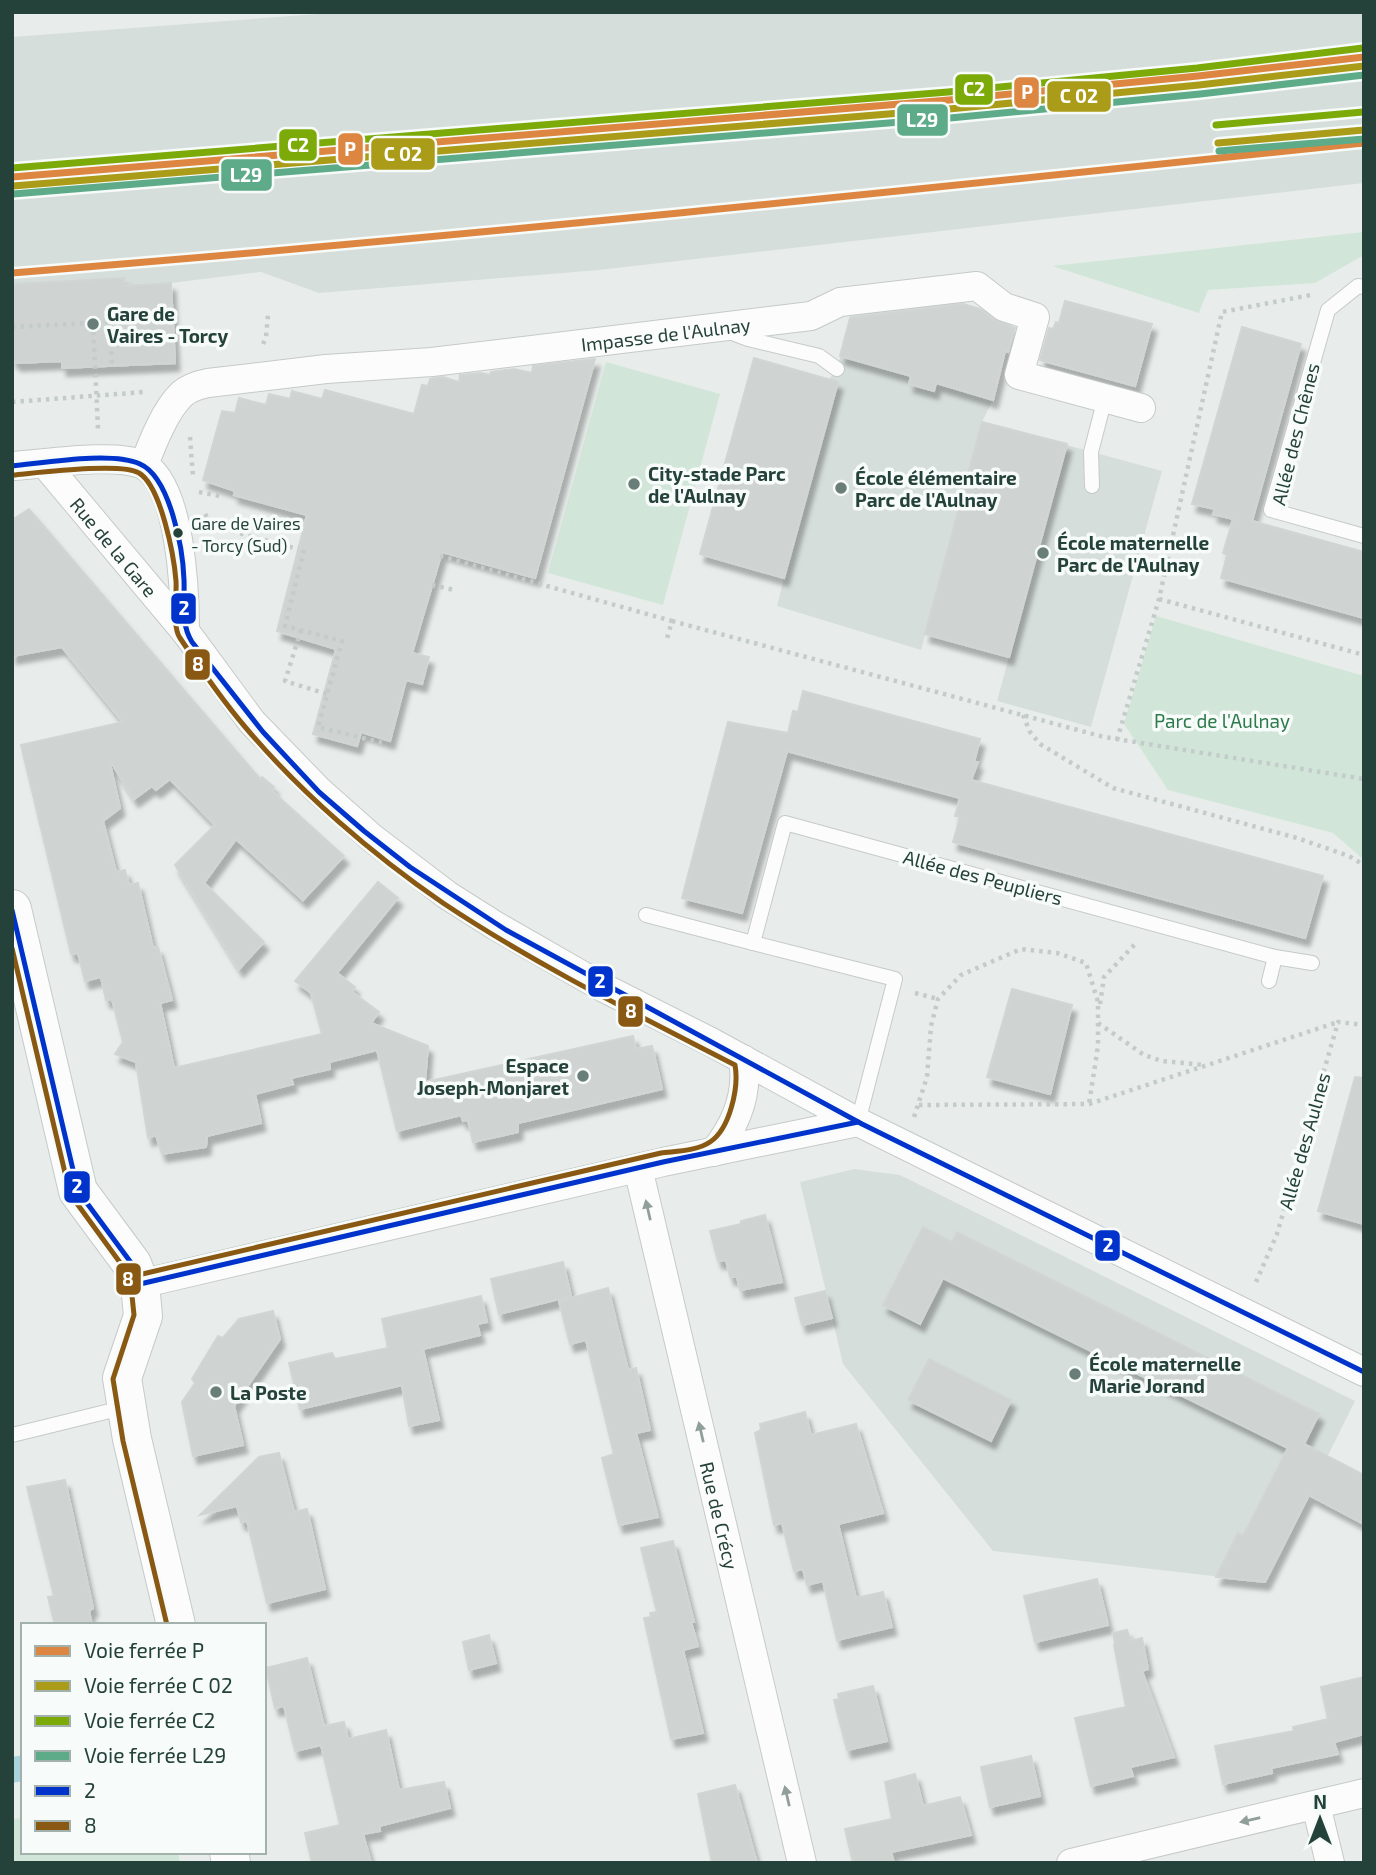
<svg xmlns="http://www.w3.org/2000/svg" width="1376" height="1875" viewBox="0 0 1376 1875" font-family="'Exo 2',sans-serif">
  <style>
    .built { fill: #d6dedb }
    .green { fill: #d1e6d8 }
    .water { fill: #a9d4db }
    .building { fill: #cfd4d2; stroke: #d1d6d4; stroke-width: 2; filter: url(#shadow) }
    .lines { fill: none; stroke-linecap: round; stroke-linejoin: round }
    .service-casing { stroke: #c5cac8; stroke-width: 16 }
    .minor-casing { stroke: #c5cac8; stroke-width: 30 }
    .secondary-casing { stroke: #c3cbc8; stroke-width: 40 }
    .path { stroke: #c3ccca; stroke-width: 4.5; stroke-dasharray: 3.5 5; stroke-linecap: butt }
    .service { stroke: #fcfcfc; stroke-width: 14 }
    .minor { stroke: #fcfcfc; stroke-width: 28 }
    .secondary { stroke: #fcfcfc; stroke-width: 38 }
    .bus-1-casing { stroke: #f7fbf9; stroke-width: 10 }
    .bus-2-casing { stroke: #f7fbf9; stroke-width: 10 }
    .bus-1 { stroke: #03c; stroke-width: 5 }
    .bus-2 { stroke: #895913; stroke-width: 5 }
    .rail-1-casing { stroke: #f7fbf9; stroke-width: 12 }
    .rail-2-casing { stroke: #f7fbf9; stroke-width: 12 }
    .rail-3-casing { stroke: #f7fbf9; stroke-width: 12 }
    .rail-4-casing { stroke: #f7fbf9; stroke-width: 12 }
    .rail-1 { stroke: #dd8641; stroke-width: 7 }
    .rail-2 { stroke: #aa9c18; stroke-width: 7 }
    .rail-3 { stroke: #7caa09; stroke-width: 7 }
    .rail-4 { stroke: #5eab89; stroke-width: 7 }
    .oneway { fill: #909f9b }
    .poi-dot { fill: #697e78; stroke: #f7fbf9; stroke-width: 2.5 }
    .bus-dot { fill: #24423a; stroke: #f7fbf9; stroke-width: 2.5 }
    .labels { text-anchor: middle; dominant-baseline: central; stroke-width: 7; stroke-linejoin: round; paint-order: stroke }
    .bus-label { font-size: 17px; fill: #24423a; stroke: #f7fbf9; text-anchor: start }
    .poi-label { font-size: 19px; font-weight: bold; fill: #24423a; stroke: #f7fbf9; text-anchor: start }
    .street-label { font-size: 19px; fill: #24423a; stroke: #f7fbf9 }
    .park-label { font-size: 19px; fill: #2d7a4b; stroke: #f7fbf9 }
    .line-badge { stroke: #f7fbf9; stroke-width: 2.5 }
    .badge-label { font-size: 19px; text-anchor: middle; font-weight: bold; fill: #fff }
  </style>
  <defs>
    <filter id="shadow"><feDropShadow dx="4.5" dy="8" stdDeviation="2" flood-color="#0004"/></filter>
  </defs>
  <rect width="100%" height="100%" fill="#e8edeb"/>
  <!-- built -->
  <g class="built">
    <polygon points="344,12 1364,12 1364,183 599,270 319,293 261,272 171,283 124,286 123,278 59,281 12,294 12,37"/>
    <polygon points="932,296 1014,318 993,400 982,422 1162,471 1091,727 997,701 1009,657 925,635 921,650 777,606 784,578 700,554 754,358 829,379 837,369 852,309"/>
    <polygon points="854,1169 900,1175 1355,1401 1265,1582 993,1551 843,1364 800,1182"/>
  </g>
  <!-- green -->
  <g class="green">
    <polygon points="1364,232 1364,255 1315,283 1208,290 1199,313 1052,266"/>
    <polygon points="606,362 720,394 663,605 548,573"/>
    <polygon points="1156,616 1364,676 1364,860 1333,833 1168,790 1124,724"/>
    <polygon points="23,1817 23,1852 178,1852 180,1863 12,1863 12,1820"/>
  </g>
  <!-- water -->
  <polygon class="water" points="23,1755 23,1781 12,1783 12,1757"/>
  <!-- building -->
  <g class="building">
    <polygon points="124,278 124,286 171,283 175,363 62,368 62,361 16,363 16,360 12,360 12,284"/>
    <polygon points="1065,301 1152,324 1135,386 1040,360 1049,328 1053,329 1056,322 1059,323"/>
    <polygon points="963,304 980,309 994,320 1015,328 1008,352 1005,351 993,400 936,383 934,391 909,384 911,376 840,356 850,318"/>
    <polygon points="1242,327 1301,344 1252,521 1364,552 1364,618 1221,578 1227,555 1223,553 1233,519 1213,514 1215,509 1192,504"/>
    <polygon points="754,358 838,382 784,578 700,554"/>
    <polygon points="595,359 535,578 442,552 412,653 429,657 422,684 406,680 390,741 361,732 357,746 313,734 336,649 277,631 307,515 234,495 235,491 203,480 222,411 235,413 239,398 266,405 269,394 290,399 292,391 322,399 325,390 414,414 422,385 428,386 430,379 443,377 459,382 460,375 481,373 490,375 491,372 514,369 532,373 533,366"/>
    <polygon points="982,422 1067,444 1009,657 925,634"/>
    <polygon points="29,509 260,779 262,777 274,787 272,791 344,856 303,900 236,839 204,883 264,942 239,969 175,865 215,825 170,779 156,790 152,786 134,799 109,759 120,808 103,821 116,872 125,870 129,885 138,883 153,948 158,947 172,1000 160,1003 174,1068 322,1034 311,993 295,981 378,882 398,898 337,973 355,987 352,992 379,1012 371,1023 428,1046 425,1082 633,1036 636,1049 652,1046 662,1089 518,1123 518,1132 473,1142 468,1120 463,1121 461,1115 397,1131 377,1050 329,1062 330,1069 291,1078 293,1084 255,1094 261,1123 207,1136 206,1147 162,1154 156,1135 148,1138 136,1062 115,1054 123,1042 112,999 106,1000 101,977 85,981 78,953 71,954 21,745 123,722 62,647 12,656 12,520"/>
    <polygon points="803,691 980,739 974,762 978,762 971,780 1323,876 1305,938 953,842 960,817 955,816 960,798 787,751 742,913 682,898 728,722 788,733 793,711 798,712"/>
    <polygon points="1012,989 1072,1005 1050,1094 987,1077"/>
    <polygon points="1355,1077 1364,1078 1364,1224 1318,1211"/>
    <polygon points="765,1215 782,1282 740,1290 737,1277 730,1277 726,1260 718,1261 710,1231 741,1224 741,1221"/>
    <polygon points="923,1227 952,1242 957,1232 1319,1414 1304,1444 1364,1475 1364,1524 1309,1495 1265,1582 1216,1577 1238,1533 1243,1536 1288,1448 943,1278 920,1324 883,1305"/>
    <polygon points="563,1262 571,1296 499,1314 491,1279"/>
    <polygon points="608,1288 628,1370 636,1368 650,1430 636,1433 658,1517 619,1525 602,1458 614,1454 586,1340 570,1344 559,1301"/>
    <polygon points="825,1291 832,1318 802,1325 795,1298"/>
    <polygon points="481,1296 487,1322 477,1324 480,1335 423,1349 439,1420 409,1426 402,1385 300,1409 289,1363 332,1353 335,1359 388,1348 382,1319"/>
    <polygon points="273,1311 280,1339 234,1406 243,1445 193,1456 182,1402 195,1383 192,1379 218,1336 223,1338 239,1319"/>
    <polygon points="929,1359 1011,1400 991,1441 908,1400"/>
    <polygon points="805,1412 811,1435 856,1424 883,1513 838,1524 856,1598 883,1592 892,1627 837,1640 823,1581 807,1585 803,1569 794,1571 782,1523 774,1525 755,1433 761,1430 760,1424"/>
    <polygon points="279,1453 294,1512 307,1509 325,1589 267,1603 247,1521 241,1522 237,1506 200,1515 259,1457"/>
    <polygon points="65,1480 93,1608 89,1611 92,1625 55,1625 48,1597 54,1596 27,1487"/>
    <polygon points="673,1541 694,1622 691,1622 698,1646 683,1650 703,1733 671,1739 644,1618 651,1617 650,1613 657,1612 641,1548"/>
    <polygon points="1097,1579 1108,1625 1035,1642 1024,1596"/>
    <polygon points="1127,1630 1131,1641 1142,1638 1148,1669 1142,1671 1174,1757 1130,1767 1133,1776 1091,1786 1075,1718 1126,1707 1114,1645 1115,1644 1113,1633"/>
    <polygon points="489,1635 496,1663 469,1670 463,1642"/>
    <polygon points="307,1658 324,1726 344,1722 348,1739 386,1730 399,1790 444,1782 450,1808 379,1826 380,1831 363,1834 371,1863 312,1863 305,1833 340,1825 321,1745 295,1751 284,1706 275,1708 266,1668"/>
    <polygon points="1364,1677 1364,1734 1334,1742 1338,1754 1271,1768 1272,1773 1223,1784 1215,1746 1294,1731 1293,1727 1328,1719 1321,1687"/>
    <polygon points="873,1686 887,1741 847,1750 834,1700 839,1699 838,1694"/>
    <polygon points="1031,1756 1040,1796 990,1807 981,1767"/>
    <polygon points="915,1774 923,1806 960,1797 971,1835 891,1852 894,1863 853,1863 845,1829 892,1819 885,1782"/>
    <polygon points="735,1785 757,1863 712,1863 698,1794"/>
  </g>
  <g class="lines">
    <!-- service casing -->
    <g class="service-casing">
      <g id="service">
        <polyline points="1364,287 1358,286 1328,310 1271,510 1364,536"/>
        <polyline points="727,331 748,339 819,356 837,369"/>
        <polyline points="1092,486 1091,452 1105,398"/>
        <polyline points="646,915 753,943"/>
        <polyline points="1275,957 1312,963"/>
        <polyline points="858,1122 895,979 753,943 785,823 1275,957 1269,981"/>
        <polyline points="12,1435 126,1407"/>
      </g>
    </g>
    <!-- minor casing -->
    <g class="minor-casing">
      <g id="minor">
        <path id="s1" d="M45 464 185 631 252 722 319 791 372 838 447 895 496 926 604 988 711 1042 858 1122 1364 1372"/>
        <path id="s2" d="M144 465C152 444 165 410 182 394 189 388 198 385 208 383L326 369 432 362 811 316 840 302 977 286 1004 307 1035 317 1019 375 1141 408"/>
        <path d="M12 466C45 464 112 453 141 464 181 480 185 594 185 631"/>
        <path d="M714 1152C736 1125 749 1095 743 1059"/>
        <path id="s3" d="M638 1168 802 1863"/>
        <polyline points="140,1284 663,1162 858,1122"/>
        <polyline points="1316,1805 1330,1863"/>
        <polyline points="1071,1863 1364,1793"/>
      </g>
    </g>
    <!-- secondary casing -->
    <g class="secondary-casing">
      <g id="secondary">
        <polyline points="12,909 78,1191 132,1264 140,1284 143,1316 122,1378 132,1439 176,1625"/>
        <polyline points="229,1852 231,1863"/>
      </g>
    </g>
    <!-- path -->
    <g class="path">
      <polyline points="93,323 98,429"/>
      <polyline points="12,327 110,322 112,366"/>
      <polyline points="263,344 266,337 268,315"/>
      <polyline points="12,402 144,392"/>
      <polyline points="190,437 193,477"/>
      <polyline points="199,492 220,496"/>
      <polyline points="205,514 213,526 298,549"/>
      <polyline points="304,550 285,626 342,641 318,727 387,744"/>
      <polyline points="440,556 672,621 666,642"/>
      <polyline points="432,585 454,590"/>
      <polyline points="1159,599 1364,655"/>
      <polyline points="672,621 1104,737 1364,779"/>
      <polyline points="301,630 285,681 327,694"/>
      <polyline points="1023,715 1030,732 1040,744 1113,788 1297,838 1349,856 1364,865"/>
      <polyline points="1117,740 1159,599 1222,312 1311,295"/>
      <polyline points="915,993 938,999"/>
      <polyline points="1100,1004 1104,977 1137,942"/>
      <polyline points="1098,1023 1144,1055 1162,1061 1204,1065"/>
      <polyline points="919,1105 1089,1104 1338,1022"/>
      <polyline points="914,1117 927,1077 931,1026 938,999 961,975 1021,949 1057,953 1086,963 1098,1002 1098,1046 1089,1104"/>
      <polyline points="1256,1282 1277,1234 1338,1022 1364,1025"/>
    </g>
    <!-- service -->
    <use href="#service" class="service"/>
    <!-- minor -->
    <use href="#minor" class="minor"/>
    <!-- secondary -->
    <use href="#secondary" class="secondary"/>
    <!-- bus-1 casing -->
    <g class="bus-1-casing">
      <g id="bus-1">
        <path d="M12 466C44 463 111 451 140 464 170 477 183 549 184 580 185 601 180 623 192 642L263 732 319 792 364 831 410 867 506 930 862 1124 1364 1372"/>
        <polyline points="12,910 78,1191 132,1264 140,1284 663,1162 858,1122"/>
      </g>
    </g>
    <!-- bus-2 casing -->
    <g class="bus-2-casing">
      <g id="bus-2">
        <path d="M13 475C36 473 122 462 139 473 161 486 174 556 176 581 177 596 172 627 180 638 200 668 222 700 246 728 301 793 373 855 443 903 536 965 636 1014 735 1065 739 1087 730 1129 710 1142 697 1151 676 1151 661 1153L138 1275"/>
        <polyline points="12,948 70,1194 124,1268 131,1286 134,1315 113,1379 123,1441 167,1625"/>
      </g>
    </g>
    <!-- bus-1 -->
    <use href="#bus-1" class="bus-1"/>
    <!-- bus-2 -->
    <use href="#bus-2" class="bus-2"/>
    <!-- rail-1 casing -->
    <g class="rail-1-casing">
      <g id="rail-1">
        <polyline points="12,177 949,100 1198,76 1364,57"/>
        <path d="M12 273C463 237 913 190 1364 143"/>
      </g>
    </g>
    <!-- rail-2 casing -->
    <g class="rail-2-casing">
      <g id="rail-2">
        <polyline points="1218,143 1364,130"/>
        <polyline points="13,186 949,109 1199,85 1364,66"/>
      </g>
    </g>
    <!-- rail-3 casing -->
    <g class="rail-3-casing">
      <g id="rail-3">
        <polyline points="1216,125 1363,112"/>
        <polyline points="12,168 948,92 1197,68 1363,48"/>
      </g>
    </g>
    <!-- rail-4 casing -->
    <g class="rail-4-casing">
      <g id="rail-4">
        <polyline points="1219,151 1364,139"/>
        <polyline points="13,194 950,118 1200,94 1364,75"/>
      </g>
    </g>
    <!-- rail-1 -->
    <use href="#rail-1" class="rail-1"/>
    <!-- rail-2 -->
    <use href="#rail-2" class="rail-2"/>
    <!-- rail-3 -->
    <use href="#rail-3" class="rail-3"/>
    <!-- rail-4 -->
    <use href="#rail-4" class="rail-4"/>
  </g>
  <!-- one-way arrows -->
  <defs><path id="oneway-solid" d="M-6-.8H1V-3.2L6.5 0L1 3.2V.8H-6Z" transform="scale(1.75)"/></defs>
  <g class="oneway">
    <use href="#oneway-solid" transform="translate(648 1210) rotate(-103)"/>
    <use href="#oneway-solid" transform="translate(701 1432) rotate(-103)"/>
    <use href="#oneway-solid" transform="translate(787 1796) rotate(-103)"/>
    <use href="#oneway-solid" transform="translate(1250 1820) rotate(167)"/>
  </g>
  <!-- markers -->
  <g class="poi-dot">
    <circle cx="93" cy="324" r="7"/>
    <circle cx="634" cy="484" r="7"/>
    <circle cx="841" cy="488" r="7"/>
    <circle cx="1043" cy="553" r="7"/>
    <circle cx="583" cy="1076" r="7"/>
    <circle cx="1075" cy="1374" r="7"/>
    <circle cx="216" cy="1392" r="7"/>
  </g>
  <circle class="bus-dot" cx="178" cy="533" r="6"/>
  <g class="labels">
    <!-- bus labels -->
    <g class="bus-label">
      <text x="191" y="523">Gare de Vaires<tspan x="191" dy="22">- Torcy (Sud)</tspan></text>
    </g>
    <!-- poi labels -->
    <g class="poi-label">
      <text x="107" y="313">Gare de<tspan x="107" dy="22">Vaires - Torcy</tspan></text>
      <text x="648" y="473">City-stade Parc<tspan x="648" dy="22">de l'Aulnay</tspan></text>
      <text x="855" y="477">École élémentaire<tspan x="855" dy="22">Parc de l'Aulnay</tspan></text>
      <text x="1057" y="542">École maternelle<tspan x="1057" dy="22">Parc de l'Aulnay</tspan></text>
      <text x="569" y="1065" text-anchor="end">Espace<tspan x="569" dy="22">Joseph-Monjaret</tspan></text>
      <text x="1089" y="1363">École maternelle<tspan x="1089" dy="22">Marie Jorand</tspan></text>
      <text x="230" y="1392">La Poste</text>
    </g>
    <!-- street labels -->
    <g class="street-label">
      <text stroke="none"><textPath href="#s2" startOffset="570">Impasse de l'Aulnay</textPath></text>
      <text transform="translate(1295 434) rotate(-76)">Allée des Chênes</text>
      <text stroke="none"><textPath href="#s1" startOffset="108">Rue de la Gare</textPath></text>
      <text transform="translate(983 877) rotate(15)">Allée des Peupliers</text>
      <text transform="translate(1304 1141) rotate(-74)">Allée des Aulnes</text>
      <text stroke="none"><textPath href="#s3" startOffset="357">Rue de Crécy</textPath></text>
    </g>
    <!-- park labels -->
    <g class="park-label">
      <text x="1222" y="720">Parc de l'Aulnay</text>
    </g>
  </g>
  <g class="line-badge">
    <rect x="954" y="73" width="40" height="33" rx="7" fill="#7caa09"/>
    <rect x="1013" y="76" width="27" height="33" rx="7" fill="#dd8641"/>
    <rect x="1046" y="80" width="66" height="33" rx="7" fill="#aa9c18"/>
    <rect x="896" y="103" width="53" height="34" rx="7" fill="#5eab89"/>
    <rect x="278" y="128" width="40" height="34" rx="7" fill="#7caa09"/>
    <rect x="337" y="132" width="27" height="34" rx="7" fill="#dd8641"/>
    <rect x="370" y="137" width="66" height="34" rx="7" fill="#aa9c18"/>
    <rect x="220" y="158" width="53" height="34" rx="7" fill="#5eab89"/>
    <rect x="170" y="592" width="27" height="33" rx="7" fill="#03c"/>
    <rect x="184" y="648" width="27" height="33" rx="7" fill="#895913"/>
    <rect x="587" y="965" width="27" height="33" rx="7" fill="#03c"/>
    <rect x="617" y="995" width="27" height="33" rx="7" fill="#895913"/>
    <rect x="63" y="1170" width="28" height="34" rx="7" fill="#03c"/>
    <rect x="1094" y="1229" width="27" height="33" rx="7" fill="#03c"/>
    <rect x="115" y="1262" width="27" height="34" rx="7" fill="#895913"/>
  </g>
  <g class="badge-label">
    <text x="974" y="96">C2</text>
    <text x="1027" y="99">P</text>
    <text x="1079" y="103">C 02</text>
    <text x="922" y="127">L29</text>
    <text x="298" y="152">C2</text>
    <text x="350" y="156">P</text>
    <text x="403" y="161">C 02</text>
    <text x="246" y="182">L29</text>
    <text x="184" y="615">2</text>
    <text x="198" y="671">8</text>
    <text x="600" y="988">2</text>
    <text x="631" y="1018">8</text>
    <text x="77" y="1193">2</text>
    <text x="1108" y="1252">2</text>
    <text x="128" y="1286">8</text>
  </g>
  <!-- border -->
  <rect width="1376" height="1875" fill="none" stroke="#24423a" stroke-width="28"/>
  <!-- legend -->
  <rect x="21" y="1623" width="245" height="231" fill="#f7fbf9" stroke="#a3b1ad" stroke-width="2"/>
  <rect x="35" y="1646" width="35" height="10" fill="#dd8641" stroke="#a3b1ad" stroke-width="2"/>
  <text x="84" y="1658" font-size="21" fill="#24423a">Voie ferrée P</text>
  <rect x="35" y="1681" width="35" height="10" fill="#aa9c18" stroke="#a3b1ad" stroke-width="2"/>
  <text x="84" y="1693" font-size="21" fill="#24423a">Voie ferrée C 02</text>
  <rect x="35" y="1716" width="35" height="10" fill="#7caa09" stroke="#a3b1ad" stroke-width="2"/>
  <text x="84" y="1728" font-size="21" fill="#24423a">Voie ferrée C2</text>
  <rect x="35" y="1751" width="35" height="10" fill="#5eab89" stroke="#a3b1ad" stroke-width="2"/>
  <text x="84" y="1763" font-size="21" fill="#24423a">Voie ferrée L29</text>
  <rect x="35" y="1786" width="35" height="10" fill="#0033cc" stroke="#a3b1ad" stroke-width="2"/>
  <text x="84" y="1798" font-size="21" fill="#24423a">2</text>
  <rect x="35" y="1821" width="35" height="10" fill="#895913" stroke="#a3b1ad" stroke-width="2"/>
  <text x="84" y="1833" font-size="21" fill="#24423a">8</text>
  <!-- north arrow -->
  <g transform="translate(1320 1819)" stroke="#f7fbf9" stroke-width="5" paint-order="stroke">
  <path d="M0-5L12 26L0 18L-12 26Z" fill="#24423a"/>
  <text y="-10" font-size="19" font-weight="bold" text-anchor="middle" fill="#24423a">N</text>
  </g>
</svg>
